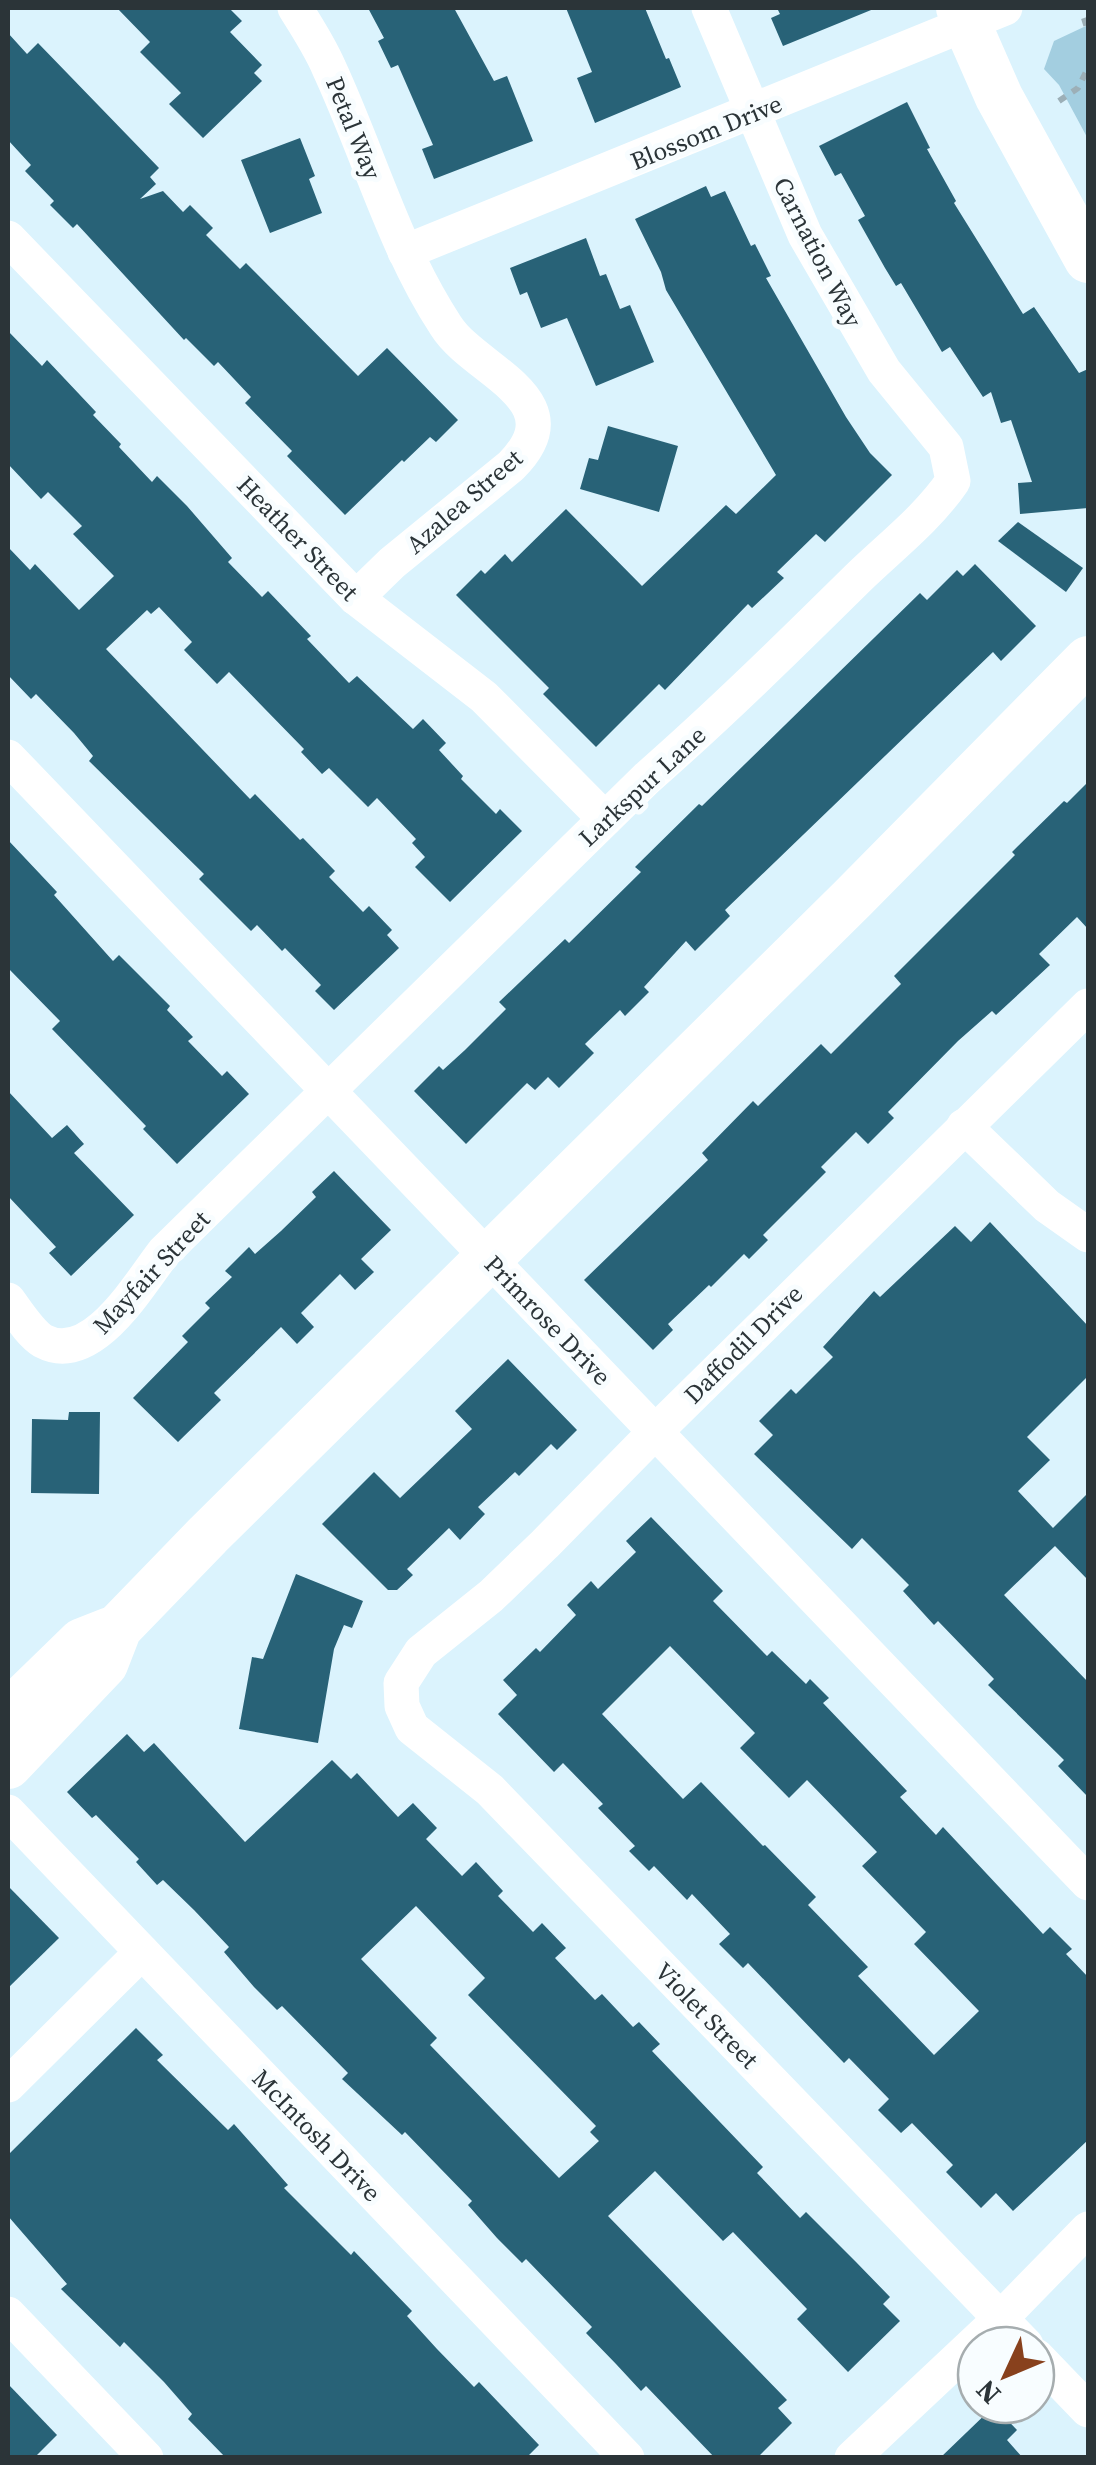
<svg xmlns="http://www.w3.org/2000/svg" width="1096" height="2465" viewBox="0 0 1096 2465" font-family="'Source Serif 4',serif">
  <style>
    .green { fill: #a3cee0 }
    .building { fill: #286277; fill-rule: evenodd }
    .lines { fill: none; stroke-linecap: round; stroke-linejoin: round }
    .path { stroke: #9cafb7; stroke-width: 6; stroke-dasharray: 8 8; stroke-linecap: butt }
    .street { stroke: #fff; stroke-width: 35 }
    .secondary { stroke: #fff; stroke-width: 48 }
    .labels { text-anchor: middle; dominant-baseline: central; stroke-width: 10; stroke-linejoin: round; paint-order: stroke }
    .street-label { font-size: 25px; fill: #2b3438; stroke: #f8fdff }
  </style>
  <rect width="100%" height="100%" fill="#dbf3fd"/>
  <!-- green -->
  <polygon class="green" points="1088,25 1088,139 1059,85 1044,69 1054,41"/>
  <!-- building -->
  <g class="building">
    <polygon points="117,8 229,8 242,21 230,32 262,65 254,73 262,81 203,138 169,104 181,93 140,52 150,42"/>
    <polygon points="368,8 454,8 494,81 507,76 533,141 434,179 422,149 433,145 398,65 391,68 378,41 384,38"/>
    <polygon points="566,8 645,8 666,59 669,58 681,87 595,123 577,78 592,72"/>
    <polygon points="777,8 876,8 783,46 771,18 780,14"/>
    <polygon points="8,33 27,54 38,43 159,168 150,177 156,184 140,199 163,191 183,212 190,205 213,228 206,235 240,269 246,263 358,376 387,348 458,420 436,442 430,437 404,462 402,460 345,515 287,456 292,451 245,403 251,397 218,362 214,366 186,338 184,340 77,224 73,228 50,205 54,201 25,171 31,165 8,140"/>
    <polygon points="907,102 930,148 927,149 956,201 954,203 1023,314 1034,307 1079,373 1088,369 1088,508 1020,514 1018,483 1032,482 1011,420 1001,423 991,392 983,397 950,347 942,352 901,283 896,286 885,268 858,220 865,216 841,173 835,176 819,146"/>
    <polygon points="300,138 315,176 309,179 322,213 270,233 241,160"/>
    <polygon points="706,186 711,197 725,191 751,246 755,244 771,276 766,278 846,417 870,453 892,475 825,542 816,534 777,572 784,578 752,608 748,604 665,690 659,684 596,747 543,694 549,688 456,595 481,570 485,574 505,554 512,562 566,509 642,586 726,505 736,514 776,475 666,290 661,272 635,219"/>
    <polygon points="586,238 600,276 606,274 620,309 630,305 654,362 596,386 567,318 541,328 527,292 520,295 510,268"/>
    <polygon points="8,331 42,366 47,360 96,412 93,415 121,444 119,447 152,482 157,476 187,506 232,558 228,562 262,597 268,591 311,636 307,639 349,683 357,676 413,729 423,719 446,743 439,750 463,776 461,779 496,814 500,809 522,831 450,902 415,867 425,857 412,843 416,839 377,798 368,807 329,768 322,774 301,752 304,749 229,672 217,684 184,650 192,642 159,607 151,614 147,610 106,649 250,799 255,794 300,840 303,838 335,871 329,877 363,912 369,906 392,930 387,935 399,948 334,1010 315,991 321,985 285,948 282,951 257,925 251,931 199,879 204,874 89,761 93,756 74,733 36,694 31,699 8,675 8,547 30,570 35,564 79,610 114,576 73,534 82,526 48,492 41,499 8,464"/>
    <polygon points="608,426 678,446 659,512 580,489 589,458 598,460"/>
    <polygon points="1018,522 1083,568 1066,592 998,541"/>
    <polygon points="975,564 1036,626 1001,661 993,652 725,910 730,916 695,951 686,941 644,987 649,992 625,1016 620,1010 585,1044 594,1053 559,1088 548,1077 535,1090 527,1083 466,1144 414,1091 439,1066 443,1070 465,1050 506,1009 499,1002 565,939 569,943 641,872 635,867 699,804 702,806 920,593 927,600 957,570 963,576"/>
    <polygon points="1088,782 1088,929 1077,917 1039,954 1050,965 996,1015 992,1011 958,1041 888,1112 894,1118 868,1144 856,1132 821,1167 826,1172 763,1235 768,1240 749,1259 744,1254 711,1287 709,1285 668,1324 673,1330 653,1350 584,1280 708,1160 702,1153 753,1101 758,1106 821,1044 831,1054 901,984 894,976 1015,855 1012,852 1064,801 1067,803"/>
    <polygon points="8,840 57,892 54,895 113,961 119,955 170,1006 167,1010 193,1037 188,1041 222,1076 227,1071 249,1094 177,1164 143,1129 146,1126 52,1029 60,1021 8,968"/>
    <polygon points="8,1091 52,1138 67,1125 84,1144 74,1153 134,1215 71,1276 49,1253 56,1247 8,1196"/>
    <polygon points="334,1171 391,1230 361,1259 374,1272 355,1290 340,1274 301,1313 314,1327 297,1344 281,1327 214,1393 221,1400 178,1442 133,1398 188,1342 182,1336 210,1308 205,1303 232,1277 225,1271 249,1247 255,1254 281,1231 316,1197 312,1192"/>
    <polygon points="990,1222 1088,1326 1088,1376 1027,1437 1050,1460 1018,1491 1053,1528 1088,1493 1088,1580 1055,1546 1004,1595 1088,1682 1088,1797 1058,1766 1064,1760 988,1685 994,1679 938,1621 934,1625 903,1591 909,1585 862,1538 852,1549 754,1454 773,1435 759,1421 791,1389 796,1394 833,1357 823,1347 874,1291 880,1297 955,1226 971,1242"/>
    <polygon points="508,1359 577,1430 557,1450 551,1444 519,1476 515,1472 478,1507 485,1514 460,1540 449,1528 407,1569 413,1575 397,1590 388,1590 322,1524 374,1472 400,1498 472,1429 455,1411"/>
    <polygon points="69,1412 100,1412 99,1494 31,1493 32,1419 68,1420"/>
    <path d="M651 1517 723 1591 713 1601 767 1656 772 1651 806 1684 810 1679 829 1698 823 1703 907 1791 900 1797 936 1835 943 1827 1043 1934 1050 1927 1072 1949 1066 1954 1088 1977V2140L1013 2211 996 2193 981 2208 946 2172 953 2165 912 2123 901 2133 878 2110 889 2099 849 2058 844 2063 748 1963 743 1968 719 1944 730 1934 692 1894 687 1900 654 1866 649 1871 629 1851 635 1846 598 1808 603 1804 563 1763 554 1772 498 1714 517 1695 503 1680 536 1648 540 1652 576 1615 567 1605 591 1581 598 1589 636 1552 626 1541ZM670 1646 755 1733 740 1748 789 1798 807 1780 877 1852 862 1866 926 1932 914 1944 979 2011 934 2055 858 1976 868 1967 808 1905 816 1897 765 1845 763 1846 701 1782 683 1799 602 1714Z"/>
    <polygon points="296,1574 363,1601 352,1628 344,1625 334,1649 318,1743 239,1729 252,1657 263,1659"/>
    <path d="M127 1734 144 1752 154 1743 245 1842 332 1760 351 1779 357 1773 398 1817 413 1803 437 1828 426 1839 462 1876 476 1862 503 1891 498 1896 533 1932 542 1923 566 1948 555 1958 595 2000 602 1994 633 2027 639 2022 660 2044 652 2051 763 2167 757 2173 800 2218 806 2212 856 2262 890 2297 883 2304 900 2321 848 2372 797 2319 807 2309 733 2232 723 2241 655 2171 608 2216 787 2400 778 2408 792 2423 757 2458H715L646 2386 641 2391 616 2364 586 2333 592 2327 526 2259 522 2263 497 2238 468 2205 472 2201 405 2132 402 2135 342 2079 348 2073 282 2006 277 2010 254 1987 224 1952 229 1947 194 1910 163 1880 157 1885 136 1862 139 1859 96 1815 92 1818 67 1792ZM416 1906 485 1978 468 1995 596 2126 590 2132 599 2141 559 2178 430 2045 437 2038 361 1959Z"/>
    <polygon points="8,1886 59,1938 8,1988"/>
    <polygon points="136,2028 163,2055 157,2060 228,2130 234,2124 288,2185 284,2188 351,2255 354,2251 412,2311 407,2316 437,2349 474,2387 479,2382 539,2445 526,2458 226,2458 188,2419 192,2414 164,2382 124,2342 120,2347 61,2289 67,2284 8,2216 8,2155"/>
    <polygon points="8,2384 57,2435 34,2458 8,2458"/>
    <polygon points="994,2406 1017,2430 1007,2440 1023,2458 940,2458"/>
  </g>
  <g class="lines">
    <!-- path -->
    <g class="path">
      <polyline points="1084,18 1088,31"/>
      <polyline points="1059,101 1078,88 1088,68"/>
    </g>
    <!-- street -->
    <g class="street">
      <path d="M295 8C307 27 320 47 329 68 369 154 394 247 446 326 475 372 578 399 511 466L392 563 356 598"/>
      <polyline points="8,238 356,598 484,697 605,819"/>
      <polyline points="405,252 1005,8"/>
      <polyline points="8,757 1088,1883"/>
      <polyline points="964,1126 1047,1206 1088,1235"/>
      <path d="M8 1300C17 1312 30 1333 43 1341 92 1367 139 1284 164 1252L647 778C720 714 788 647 857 579 891 546 927 519 953 481L946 447 884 371 805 235 709 8"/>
      <polyline points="8,1812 627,2458"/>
      <polyline points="8,2085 142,1952"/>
      <polyline points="8,2314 146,2458"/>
      <polyline points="1026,2345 490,1790 412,1728 402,1706 401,1683 421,1652 491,1596 545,1544 655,1432 1088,1006"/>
      <polyline points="1036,2356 1088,2410"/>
      <polyline points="852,2458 1000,2319 1088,2229"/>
    </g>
    <!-- secondary -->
    <g class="secondary">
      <polyline points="960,8 999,97 1088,259"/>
      <polyline points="8,1714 82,1642 110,1631"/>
      <polyline points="8,1765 104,1664 118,1628 208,1535 853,898 1088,660"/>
    </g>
  </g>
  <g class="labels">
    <!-- street labels -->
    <g class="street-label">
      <text transform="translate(354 128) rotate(68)">Petal Way</text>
      <text transform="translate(706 132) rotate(-22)">Blossom Drive</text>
      <text transform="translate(818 252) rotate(63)">Carnation Way</text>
      <text transform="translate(464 501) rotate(-41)">Azalea Street</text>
      <text transform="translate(298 538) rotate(46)">Heather Street</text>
      <text transform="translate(642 786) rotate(-43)">Larkspur Lane</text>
      <text transform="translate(151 1272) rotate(-47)">Mayfair Street</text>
      <text transform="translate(548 1320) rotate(46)">Primrose Drive</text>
      <text transform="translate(743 1344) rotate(-45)">Daffodil Drive</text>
      <text transform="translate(707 2015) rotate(46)">Violet Street</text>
      <text transform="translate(317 2135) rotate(46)">McIntosh Drive</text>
    </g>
  </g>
  <!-- border -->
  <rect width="1096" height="2465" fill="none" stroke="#2b3438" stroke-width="20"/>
  <!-- north arrow -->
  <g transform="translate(1006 2375) rotate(226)"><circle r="48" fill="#f8fdff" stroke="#a6adaf" stroke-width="2.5"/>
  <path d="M0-8L18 38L0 25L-18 38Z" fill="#88411d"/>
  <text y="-15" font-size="28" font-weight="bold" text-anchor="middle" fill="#2b3438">N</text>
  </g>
</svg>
